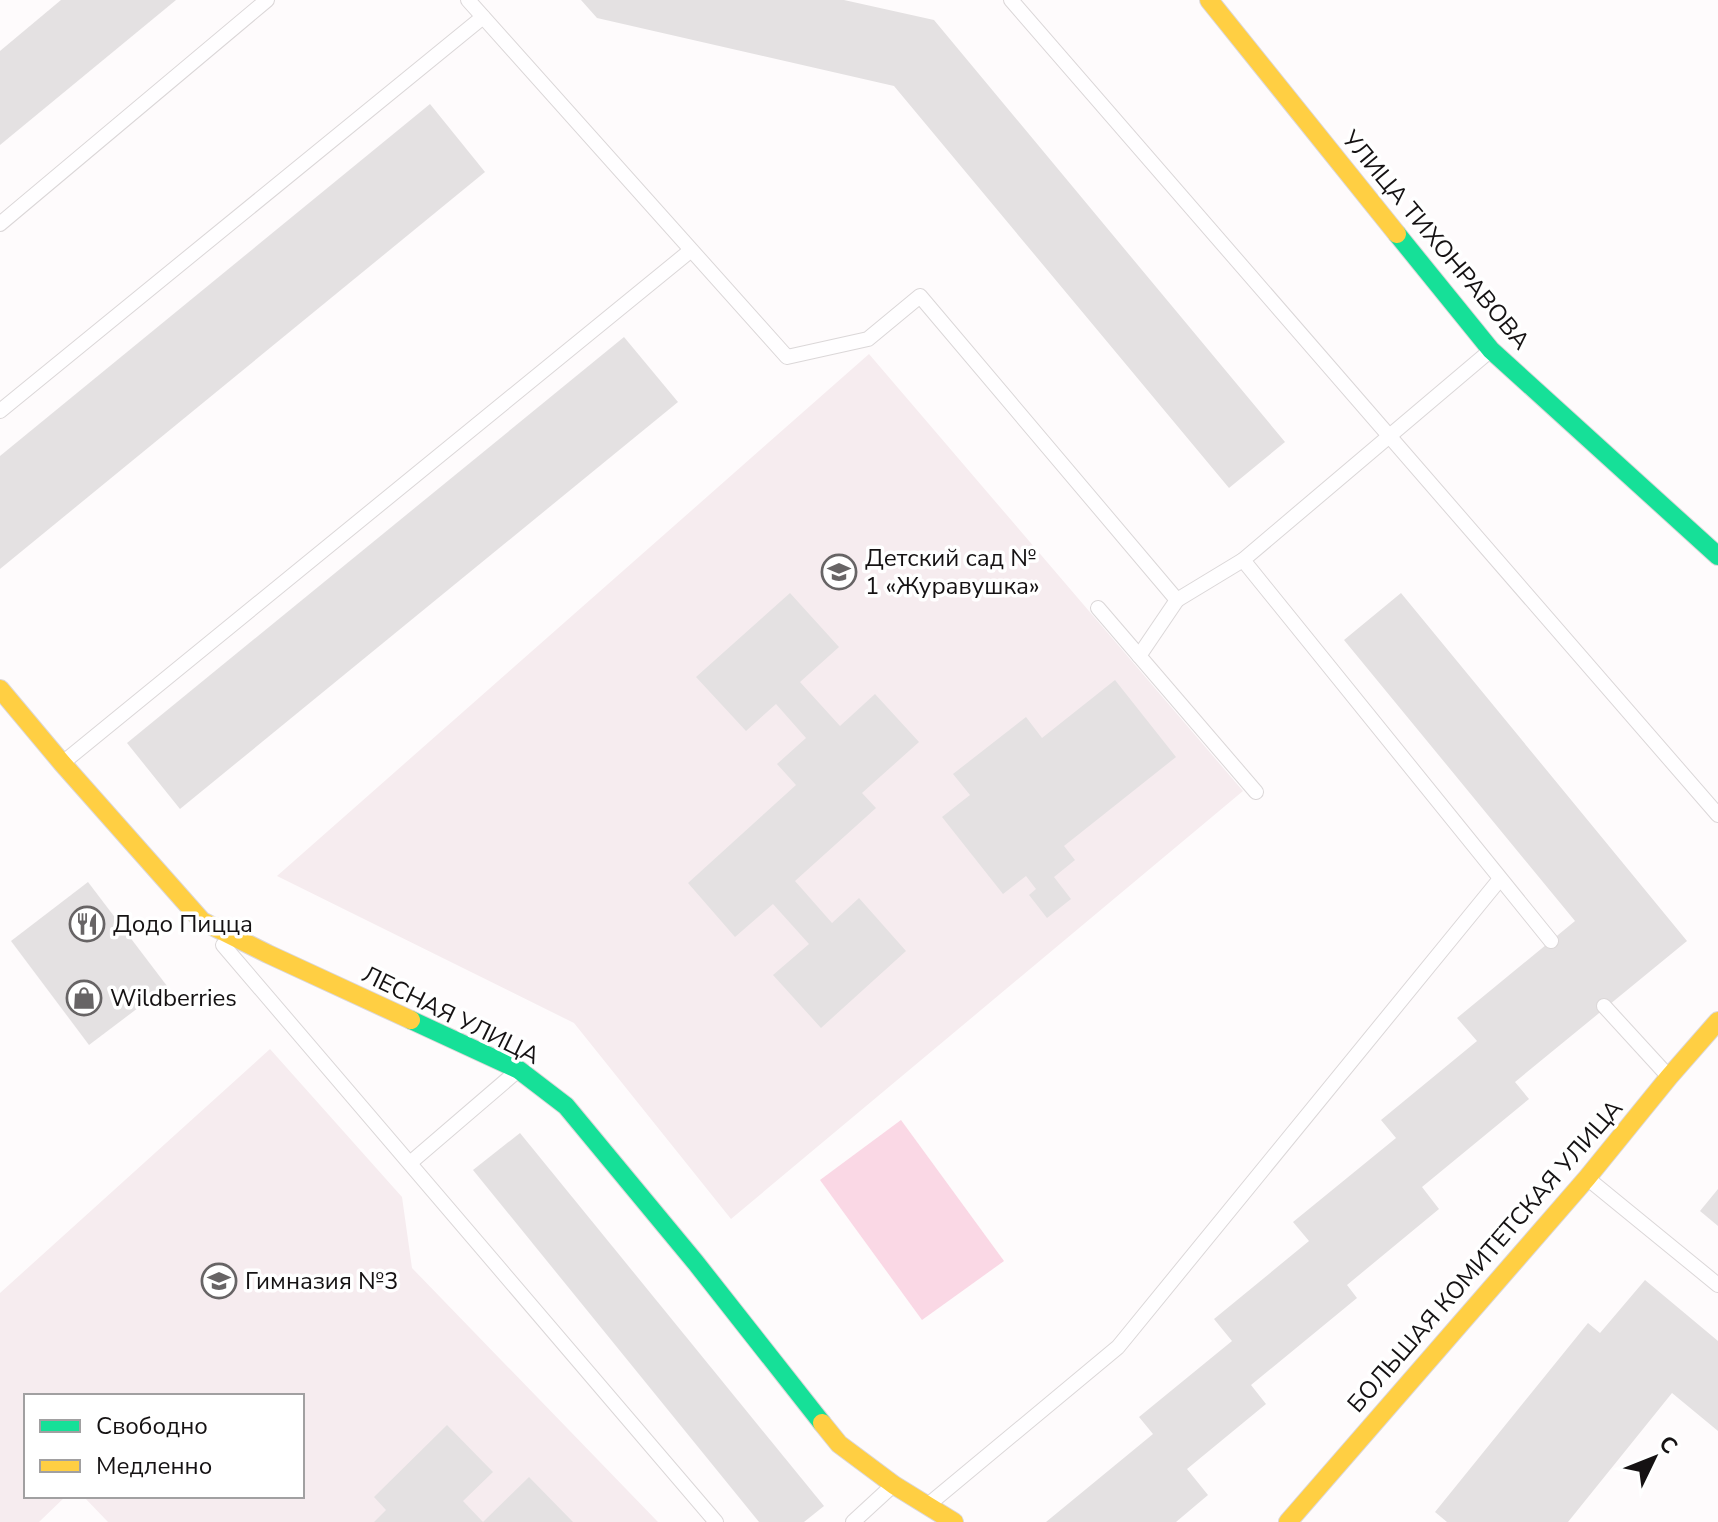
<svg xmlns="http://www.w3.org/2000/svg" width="1718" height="1522" viewBox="0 0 1718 1522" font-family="'Nunito Sans',sans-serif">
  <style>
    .built { fill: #f6ecef }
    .green { fill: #fad8e5 }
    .building { fill: #e4e1e2 }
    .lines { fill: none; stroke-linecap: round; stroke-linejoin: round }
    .lane-casing { stroke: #dbd7d8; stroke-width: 16 }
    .fast-casing { stroke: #dbd7d8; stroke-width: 20 }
    .slow-casing { stroke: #dbd7d8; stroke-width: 20 }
    .lane { stroke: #fffeff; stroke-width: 14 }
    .fast { stroke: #16e098; stroke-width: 18 }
    .slow { stroke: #ffcf43; stroke-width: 18 }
    .labels { text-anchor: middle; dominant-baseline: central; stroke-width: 7; stroke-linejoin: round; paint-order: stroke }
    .street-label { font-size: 24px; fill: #151213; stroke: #fff }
    .poi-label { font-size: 24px; fill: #151213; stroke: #fff; text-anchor: start }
  </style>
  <rect width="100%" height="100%" fill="#fefbfc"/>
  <!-- built -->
  <g class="built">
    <polygon points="869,354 1243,791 731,1219 574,1023 277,876"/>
    <polygon points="270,1049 402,1197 412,1268 658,1522 108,1522 83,1496 302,1496 302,1396 26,1396 26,1496 66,1496 39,1522 0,1522 0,1293"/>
  </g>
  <!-- green -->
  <polygon class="green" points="901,1120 1004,1261 922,1320 820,1180"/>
  <!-- building -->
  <g class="building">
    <polygon points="61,0 176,0 0,145 0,51"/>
    <polygon points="581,0 844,0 934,20 1285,442 1229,488 894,86 597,18"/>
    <polygon points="430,104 485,172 0,569 0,456"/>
    <polygon points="624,337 678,402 180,809 127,743"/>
    <polygon points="790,593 839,647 800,682 840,726 875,694 919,742 862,793 876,808 795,881 832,923 859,898 906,951 821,1028 773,975 809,944 773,904 735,937 688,883 796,785 777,764 806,738 776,704 746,731 696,677"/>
    <polygon points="1401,593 1687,941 1515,1082 1529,1099 1422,1187 1439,1209 1347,1285 1357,1298 1251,1385 1266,1404 1187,1469 1208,1495 1176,1522 1046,1522 1153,1434 1139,1417 1232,1341 1214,1319 1309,1241 1293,1222 1396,1138 1381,1120 1477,1041 1457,1018 1575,921 1344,640"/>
    <polygon points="1115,680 1176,757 1064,846 1075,860 1054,877 1071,899 1047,918 1029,895 1036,889 1026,876 1003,894 942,817 970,795 953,774 1026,717 1042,738"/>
    <polygon points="88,882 167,986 89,1045 11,941"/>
    <polygon points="520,1133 824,1506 804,1522 759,1522 473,1170"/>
    <polygon points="1718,1189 1718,1226 1700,1211"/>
    <polygon points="1645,1280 1718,1341 1718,1431 1672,1393 1568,1522 1447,1522 1435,1512 1588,1323 1600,1333"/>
    <polygon points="447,1425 493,1472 463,1501 483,1522 529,1477 573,1522 374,1522 386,1510 374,1497"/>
  </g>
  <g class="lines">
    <!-- lane casing -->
    <g class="lane-casing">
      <g id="lane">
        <polyline points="468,0 787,357 868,339 920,296 1177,600 1243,560"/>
        <polyline points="1011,0 1718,815"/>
        <polyline points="0,224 267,0"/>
        <polyline points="1491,350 1243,560 1551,941"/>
        <polyline points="0,411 483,17"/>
        <polyline points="1098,608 1256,792"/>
        <polyline points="1139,656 1177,600"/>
        <polyline points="65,761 690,251"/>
        <polyline points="223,945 716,1522"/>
        <polyline points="1604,1006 1669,1077"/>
        <polyline points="410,1163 516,1072"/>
        <polyline points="1587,1178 1718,1285"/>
        <polyline points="928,1505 1118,1347 1500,879"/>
        <polyline points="853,1522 891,1487"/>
      </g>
    </g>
    <!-- fast casing -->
    <g class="fast-casing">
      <g id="fast">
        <polyline points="1397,234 1491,350 1718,556"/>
        <polyline points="411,1020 519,1070 566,1106 696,1263 822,1423"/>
      </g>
    </g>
    <!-- slow casing -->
    <g class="slow-casing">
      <g id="slow">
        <polyline points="1209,0 1397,234"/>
        <polyline points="0,689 62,763 202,921 268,954 411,1020"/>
        <polyline points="822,1423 839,1444 894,1485 954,1522"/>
        <polyline points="1288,1522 1587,1178 1669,1077 1718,1021"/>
      </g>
    </g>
    <!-- lane -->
    <use href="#lane" class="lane"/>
    <!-- fast -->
    <use href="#fast" class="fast"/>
    <!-- slow -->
    <use href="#slow" class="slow"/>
  </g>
  <!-- icons -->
  <defs>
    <g id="school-ring" transform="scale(1.8)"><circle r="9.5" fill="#fff" stroke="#676465" stroke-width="1.5"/><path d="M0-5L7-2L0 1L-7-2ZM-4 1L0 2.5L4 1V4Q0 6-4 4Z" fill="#676465"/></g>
    <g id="restaurant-ring" transform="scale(1.8)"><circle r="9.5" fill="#fff" stroke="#676465" stroke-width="1.5"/><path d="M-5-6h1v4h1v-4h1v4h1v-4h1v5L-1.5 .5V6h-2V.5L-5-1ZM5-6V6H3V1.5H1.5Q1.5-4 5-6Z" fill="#676465"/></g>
    <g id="shop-ring" transform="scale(1.8)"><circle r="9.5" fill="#fff" stroke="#676465" stroke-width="1.5"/><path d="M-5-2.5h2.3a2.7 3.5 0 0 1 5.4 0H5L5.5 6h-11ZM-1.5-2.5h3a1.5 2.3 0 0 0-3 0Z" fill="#676465"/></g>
  </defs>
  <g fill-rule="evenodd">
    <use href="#school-ring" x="839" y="572"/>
    <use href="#restaurant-ring" x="87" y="924"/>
    <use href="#shop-ring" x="84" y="998"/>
    <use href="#school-ring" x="219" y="1281"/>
  </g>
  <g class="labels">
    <!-- street labels -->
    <g class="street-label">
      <text transform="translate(1436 240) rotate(50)">УЛИЦА ТИХОНРАВОВА</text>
      <text transform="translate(451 1015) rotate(26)">ЛЕСНАЯ УЛИЦА</text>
      <text transform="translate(1485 1256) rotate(-49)">БОЛЬШАЯ КОМИТЕТСКАЯ УЛИЦА</text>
    </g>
    <!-- poi labels -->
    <g class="poi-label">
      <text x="865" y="558">Детский сад №<tspan x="865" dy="28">1 «Журавушка»</tspan></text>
      <text x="113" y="924">Додо Пицца</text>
      <text x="110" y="998">Wildberries</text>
      <text x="245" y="1281">Гимназия №3</text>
    </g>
  </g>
  <!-- legend -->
  <rect x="24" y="1394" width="280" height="104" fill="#ffffff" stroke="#a1a0a1" stroke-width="2"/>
  <rect x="40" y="1420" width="40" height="12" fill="#16e098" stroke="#a1a0a1" stroke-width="2"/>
  <text x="96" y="1434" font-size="24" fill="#151213">Свободно</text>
  <rect x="40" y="1460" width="40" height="12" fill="#ffcf43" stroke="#a1a0a1" stroke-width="2"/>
  <text x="96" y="1474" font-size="24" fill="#151213">Медленно</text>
  <!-- north arrow -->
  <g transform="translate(1654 1458) rotate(47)" stroke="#ffffff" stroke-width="6" paint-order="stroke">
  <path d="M0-6L14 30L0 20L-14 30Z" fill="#151213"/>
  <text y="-12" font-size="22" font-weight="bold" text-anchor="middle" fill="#151213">С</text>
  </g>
</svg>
